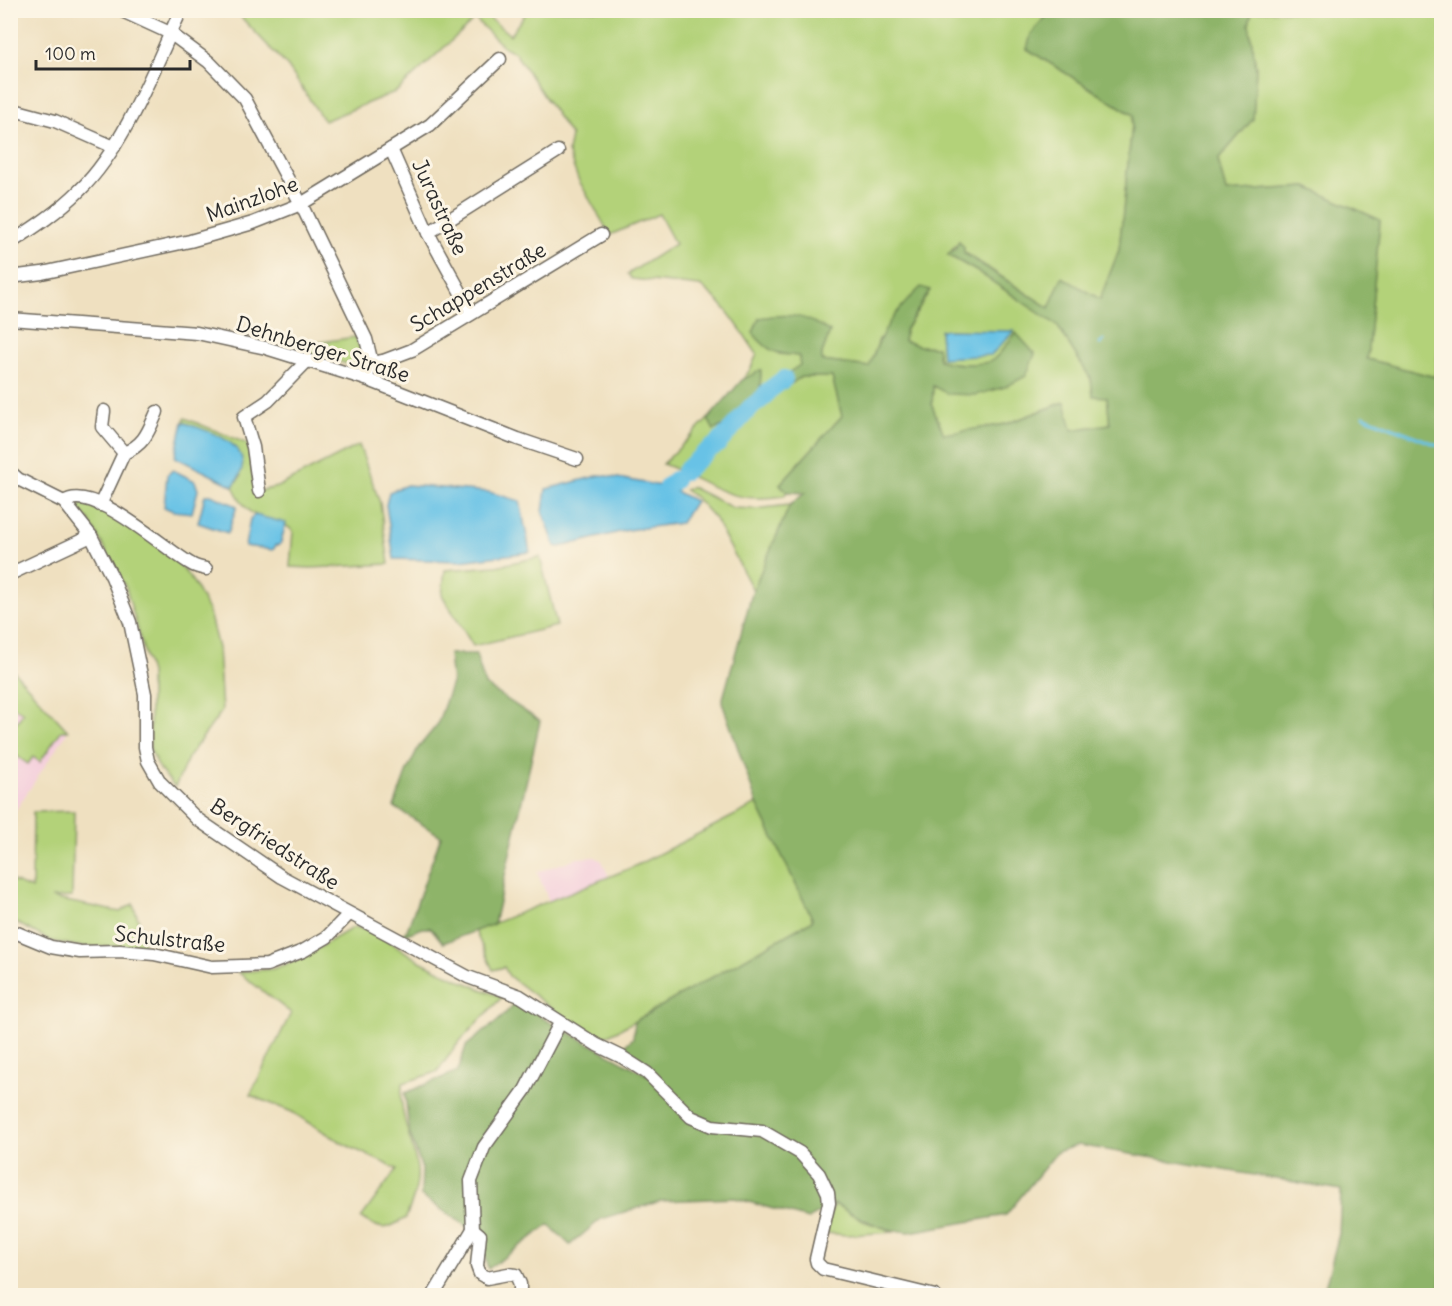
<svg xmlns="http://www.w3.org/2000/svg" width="1452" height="1306" viewBox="0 0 1452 1306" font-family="Delius,sans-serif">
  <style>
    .built { fill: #f4cfdc }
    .green { fill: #b3d279; stroke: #6f7e52; stroke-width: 1.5; fill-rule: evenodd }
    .forest { fill: #8eb469; stroke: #5c704a; stroke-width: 1.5 }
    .water { fill: #68c2e6; stroke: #4a7688; stroke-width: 1.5 }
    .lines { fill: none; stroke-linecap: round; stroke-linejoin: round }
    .stream { stroke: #68c2e6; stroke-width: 3 }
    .river { stroke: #68c2e6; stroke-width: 18 }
    .minor-casing { stroke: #706a5f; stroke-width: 15 }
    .minor { stroke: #fff; stroke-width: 12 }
    .labels { text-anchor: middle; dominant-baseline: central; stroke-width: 6; stroke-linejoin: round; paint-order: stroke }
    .street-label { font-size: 21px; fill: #2b2b2b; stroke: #fcf5e5 }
  </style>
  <rect width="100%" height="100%" fill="#fcf5e5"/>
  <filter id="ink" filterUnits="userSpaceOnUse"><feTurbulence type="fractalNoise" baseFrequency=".0167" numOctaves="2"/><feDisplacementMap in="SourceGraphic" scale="12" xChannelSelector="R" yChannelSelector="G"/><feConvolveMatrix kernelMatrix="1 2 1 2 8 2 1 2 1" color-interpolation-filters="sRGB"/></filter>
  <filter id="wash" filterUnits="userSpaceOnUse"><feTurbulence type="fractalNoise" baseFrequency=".008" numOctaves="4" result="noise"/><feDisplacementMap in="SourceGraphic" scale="24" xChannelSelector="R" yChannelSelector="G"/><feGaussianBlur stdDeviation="1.35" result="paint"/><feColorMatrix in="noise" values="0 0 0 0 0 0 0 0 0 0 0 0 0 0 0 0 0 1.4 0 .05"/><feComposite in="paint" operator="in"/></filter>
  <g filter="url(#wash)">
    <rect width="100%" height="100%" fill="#efe0c0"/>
    <!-- built -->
    <g class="built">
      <polygon points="11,668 68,731 11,817"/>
      <polygon points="595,857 602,861 609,877 549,901 537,872 578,858"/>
    </g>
    <!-- green -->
    <g class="green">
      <path d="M244 10 481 11 510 35 528 10 1051 11 1043 19 1027 49 1133 115 1119 250 1100 299 1062 278 1049 308 964 252 959 241 948 255 978 272 1057 325 1091 379 1093 396H1107L1110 424 1072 430 1064 402 1006 424 944 435 932 406 933 385 976 395 1016 333C1009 341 1002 352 994 359 983 367 951 364 939 360L937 347 920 346 904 341 905 331 930 290 879 339 870 367 821 361 822 353 830 332 778 354 799 356 800 365 767 387 760 388 761 371 742 380 750 370 757 354C741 331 724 301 700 286L632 279 628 274 675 244 659 214 610 235 578 179 568 152 571 136 515 53 504 47 475 19 397 91 324 121 288 67 241 17ZM940 330 1014 332 942 358Z"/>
      <polygon points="1252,11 1441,11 1442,332 1435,377 1367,359 1380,220 1307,187 1226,192 1218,160 1253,119 1256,68 1249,24"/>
      <polygon points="355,337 361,350 363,358 362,364 358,367 311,354 314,343"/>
      <path d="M801 377H832L842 416 780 484 787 492 784 496C726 505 711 482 663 464L708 419 714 430 740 416 746 422 772 397Z"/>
      <path d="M185 418 248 444 255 492 277 487 359 445 380 503 389 564 311 568 290 567 293 531C283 521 271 521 257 516 246 512 238 497 233 486L241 476 183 422Z"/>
      <polygon points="691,487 733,508 755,509 790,505 753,590 715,519 697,499 685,490"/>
      <polygon points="81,503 120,518 176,560 193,582 209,612 218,648 222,711 189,756 175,787 160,770 150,749 150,673 126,588 89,520 79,509"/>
      <polygon points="540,557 557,626 473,646 442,595 445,570 496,566"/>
      <polygon points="11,668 68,731 61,731 40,762 33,757 28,764 11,752 11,718 17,722 23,713 11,705"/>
      <polygon points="757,804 813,920 635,1021 595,1042 509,976 504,967 493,970 475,931 633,867"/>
      <polygon points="74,811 72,897 51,898 120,912 133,904 144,937 143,946 83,947 51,941 11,920 10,880 32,889 33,812"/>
      <path d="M354 927C378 930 399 949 420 961 447 975 474 987 502 997L459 1042 437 1072 403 1083C396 1110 414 1142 417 1169 419 1186 412 1202 406 1218 385 1231 382 1231 361 1218L397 1169 344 1144 292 1112 250 1095 291 1013 238 972 272 969 298 960Z"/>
      <polygon points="835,1204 863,1221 895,1232 846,1235 826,1233 830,1214"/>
    </g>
    <!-- forest -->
    <g class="forest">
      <path d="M1208 10 1209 15 1219 11H1252L1249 24 1256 68 1253 119 1218 160 1226 192 1307 187 1380 220 1367 359 1435 377 1441 332V1295H1323L1339 1234 1341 1190 1078 1145 1057 1152 1006 1215 910 1232C882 1231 859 1218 835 1204L808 1219 735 1198 661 1201 601 1219 570 1245 549 1225 488 1269 480 1235 421 1196 422 1169 409 1131 405 1093 458 1071 466 1046 500 1019 517 1001 534 1010 542 1018 647 1075 638 1058 619 1051 633 1038 635 1021 813 920 757 804 722 702 753 590 790 505 805 493 787 492 780 484 842 416 832 377H801L772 397 745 423 740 417 714 430 708 419 742 380 761 370 760 388 767 387 800 365 799 356C776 354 768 352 753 333L759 318C790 313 805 314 830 332L822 353V361L869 367C883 327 891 316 921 287L930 290 905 330 904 341 920 346 937 347 939 360C951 364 983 367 994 359 1002 352 1009 341 1016 333L1035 354 1026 376 1005 387 976 395 948 394 933 386 932 406 944 434 1006 424 1065 402 1072 430 1110 424 1107 397 1093 396 1091 379 1057 325 978 272 948 255 955 249 959 241 964 247V253L1049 308 1062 277 1100 299 1119 250 1133 115 1027 49 1031 34 1051 11Z"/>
      <polygon points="449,654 476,654 485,685 540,721 494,924 443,943 431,928 423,928 401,936 407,930 441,836 394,807 406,773 418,748 437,725 452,683"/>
    </g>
    <!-- water -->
    <g class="water">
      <polygon points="940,330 1014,331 991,355 942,358"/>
      <path d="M183 422C212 433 264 446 233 486L175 457Z"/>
      <polygon points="173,470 195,481 198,490 192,513 173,511 164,507 167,475"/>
      <polygon points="601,475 667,487 695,501 681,523 628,530 560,547 555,546 543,512 546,489"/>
      <polygon points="407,485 489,492 520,501 530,552 460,561 394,559 386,505 389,492"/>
      <polygon points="205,495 211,495 237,506 228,533 198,523"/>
      <polygon points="255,515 286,523 280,545 276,545 273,550 245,546 250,519"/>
    </g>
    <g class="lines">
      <!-- stream -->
      <g class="stream">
        <polyline points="1103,341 1104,340"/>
        <polyline points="1100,344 1101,343"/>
        <polyline points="1363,416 1442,447"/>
      </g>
      <!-- river -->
      <g class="river">
        <path d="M685 471C695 463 706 449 717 445L750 408 763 398 768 391 784 379"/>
        <polyline points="667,487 675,480"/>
      </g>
    </g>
  </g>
  <g filter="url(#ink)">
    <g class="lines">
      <!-- minor casing -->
      <g class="minor-casing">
        <g id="minor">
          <polyline points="120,10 170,33 209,62 245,99 301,204 366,339 372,363 366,379"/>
          <polyline points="10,109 55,121 114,147"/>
          <polyline points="391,149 428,233 472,313"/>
          <polyline points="428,233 558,151"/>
          <path d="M10 243C35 227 59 211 80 190 124 148 155 66 181 10"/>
          <polyline points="10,277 42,273 190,241 253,223 301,204 430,125 500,59"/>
          <polyline points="10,319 197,333 266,348 366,379 518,439 577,459"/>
          <polyline points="372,363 383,361 412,350 601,235"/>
          <path d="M104 411 102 427 124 453C145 444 148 432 157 412"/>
          <polyline points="10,472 18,479 64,502 91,536 112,577 130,622 145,694 145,747 148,761 160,782 197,819 282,877 468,977 520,996 597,1045 622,1057 647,1073 691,1117 712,1126 762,1131 800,1153 819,1174 828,1193 829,1203 816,1259 817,1263 823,1269 935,1296"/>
          <polyline points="259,491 253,447 244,417 268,401 308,360"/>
          <path d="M64 502C93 481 167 552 193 565 197 567 202 568 206 569"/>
          <polyline points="100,505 124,453"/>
          <polyline points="10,574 91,536"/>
          <polyline points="10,930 51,947 80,952 120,951 154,954 212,967 267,965 303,951 327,937 349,914"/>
          <polyline points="520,1293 520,1284 516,1275 508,1274 487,1278 480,1274 477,1266 480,1235 473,1229 471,1181 484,1147 525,1090 560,1023"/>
          <polyline points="433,1296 473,1229"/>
        </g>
      </g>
      <!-- minor -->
      <use href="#minor" class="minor"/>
    </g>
  </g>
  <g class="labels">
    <!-- street labels -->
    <g class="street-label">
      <text transform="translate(252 199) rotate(-20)">Mainzlohe</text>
      <text transform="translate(440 207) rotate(65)">Jurastraße</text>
      <text transform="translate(478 287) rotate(-31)">Schappenstraße</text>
      <text transform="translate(323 349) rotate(17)">Dehnberger Straße</text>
      <text transform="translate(275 844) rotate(33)">Bergfriedstraße</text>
      <text transform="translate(170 939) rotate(6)">Schulstraße</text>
    </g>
  </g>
  <!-- margin -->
  <rect width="1452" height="1306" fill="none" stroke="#fcf5e5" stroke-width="36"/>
  <!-- scale -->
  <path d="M36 60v9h154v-9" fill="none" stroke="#2b2b2b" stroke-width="3"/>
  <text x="45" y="60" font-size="18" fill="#2b2b2b" stroke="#fcf5e5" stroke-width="4.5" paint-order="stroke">100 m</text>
</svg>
